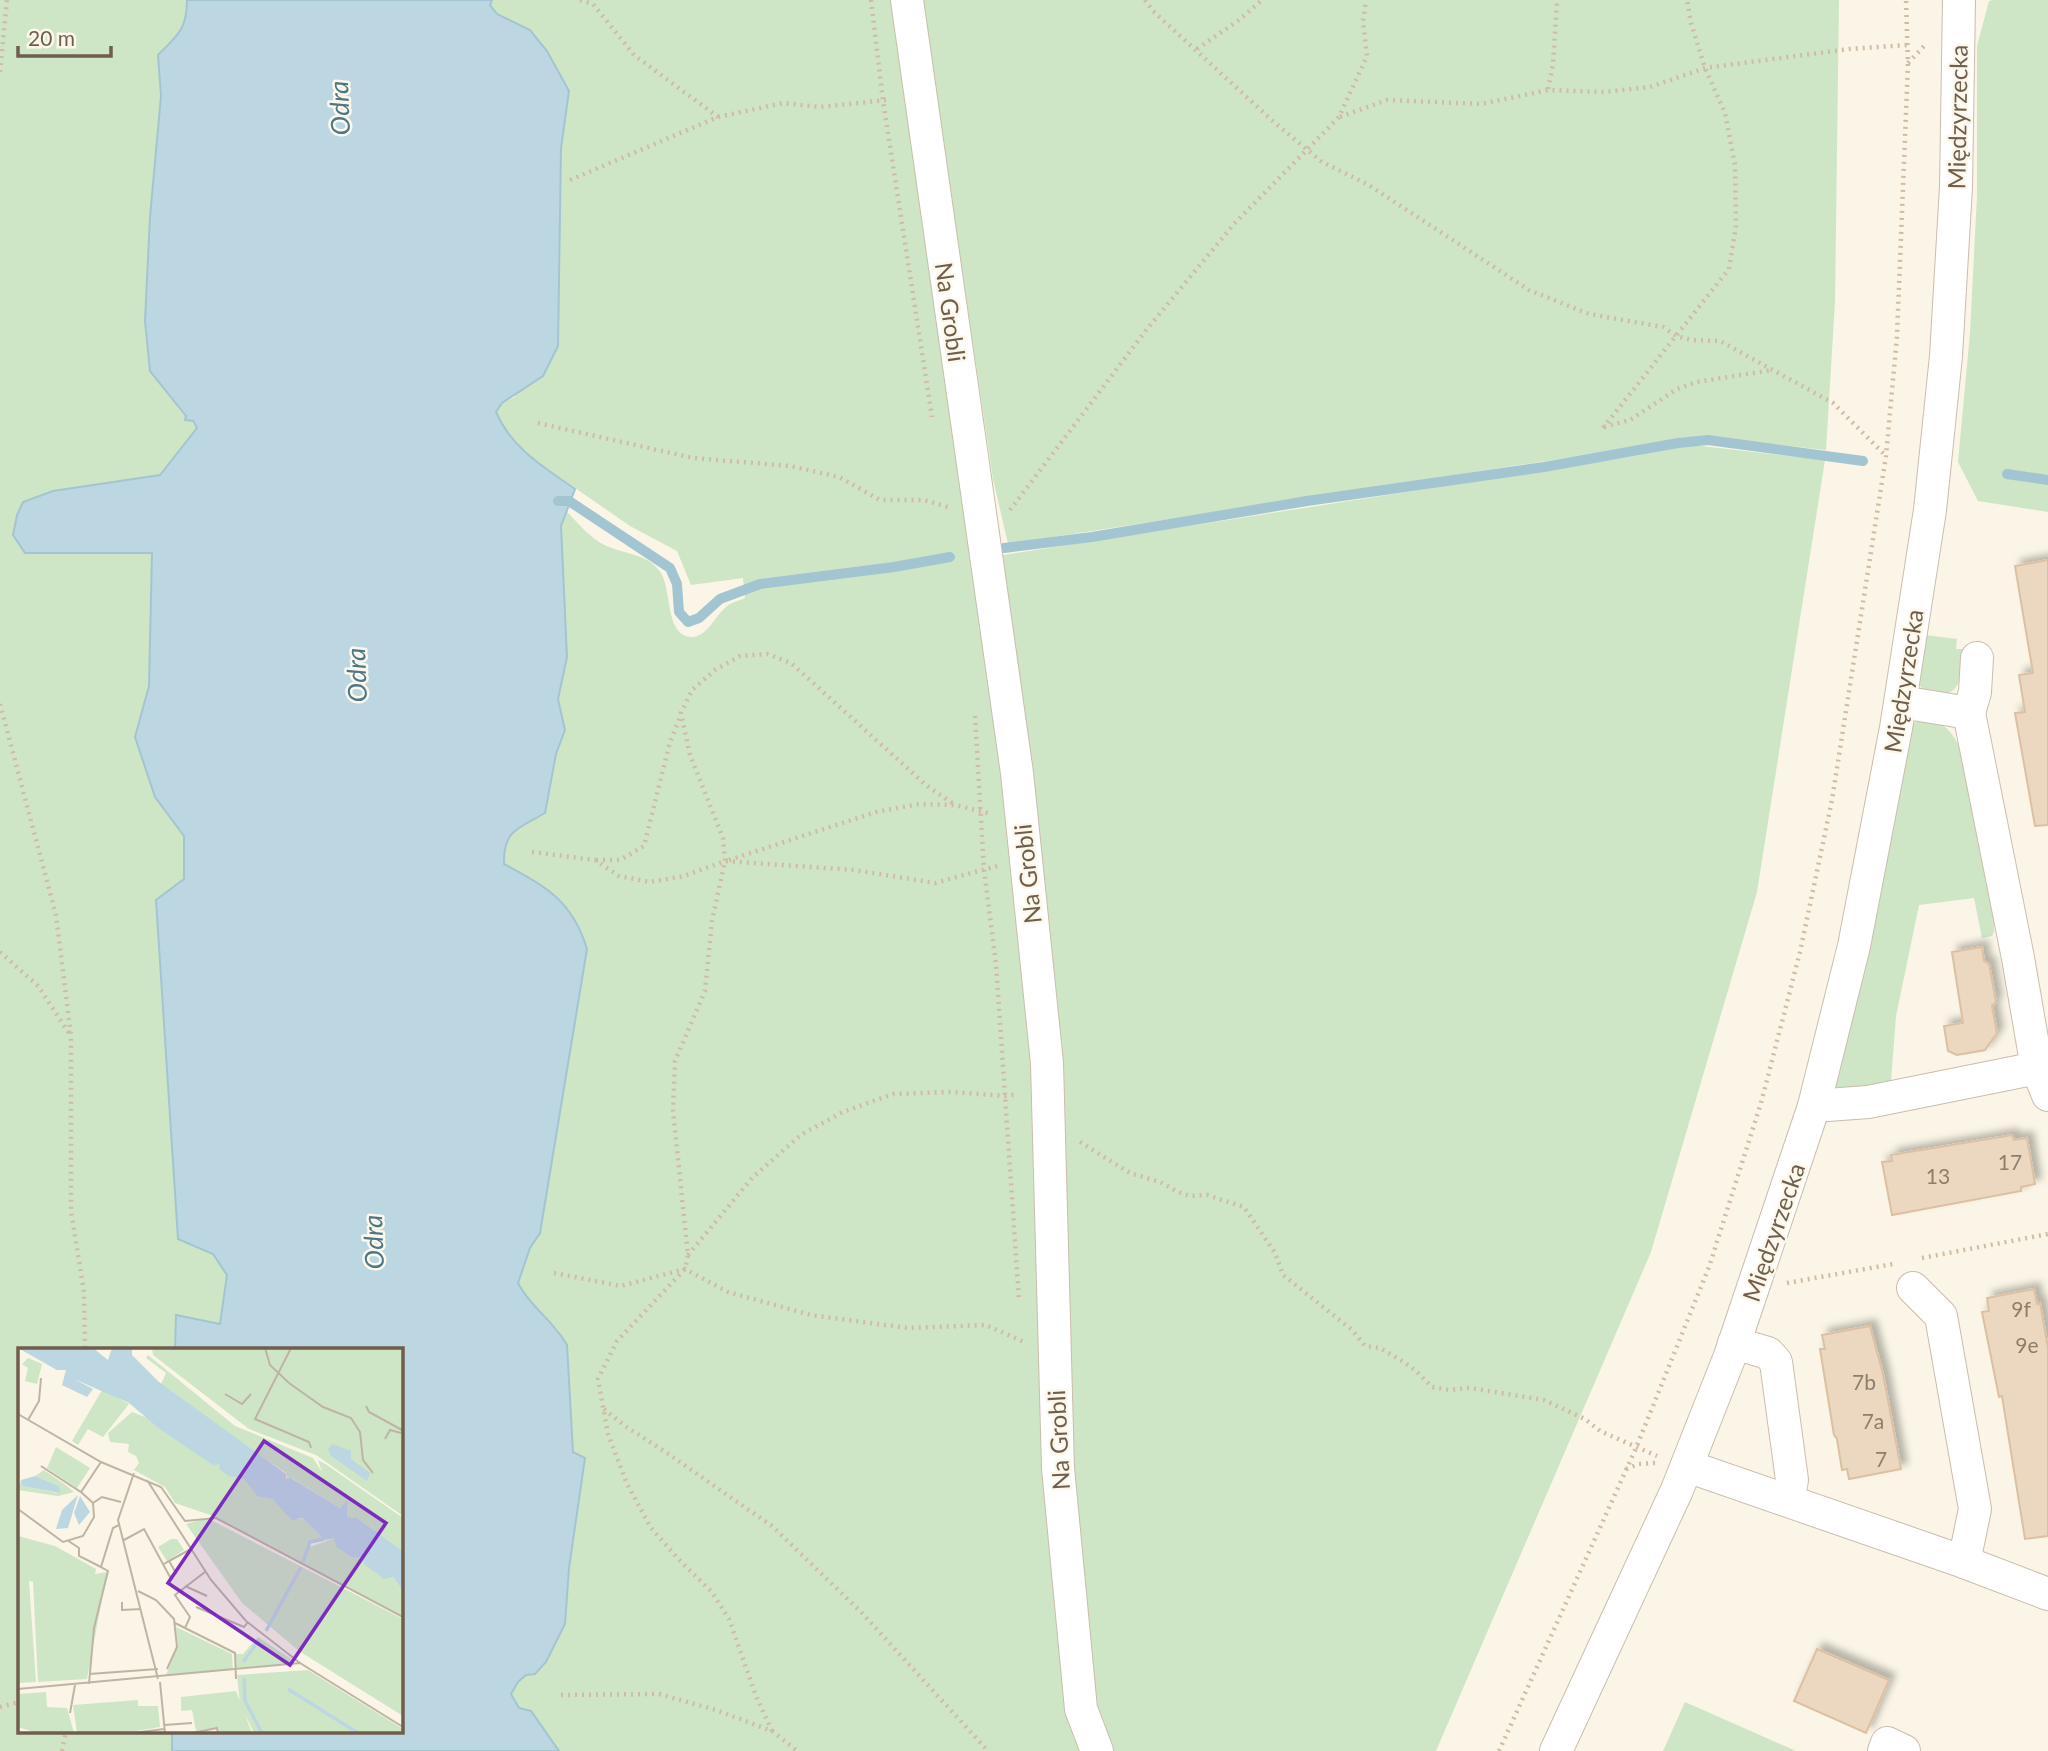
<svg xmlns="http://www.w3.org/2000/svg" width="2048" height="1751" viewBox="0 0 2048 1751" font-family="Lato,sans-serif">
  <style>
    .green { fill: #cee6c5 }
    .water { fill: #bcd7e1; stroke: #a3c5d2; stroke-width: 2 }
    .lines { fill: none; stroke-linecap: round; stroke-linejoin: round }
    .stream { stroke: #a3c5d2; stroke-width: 10 }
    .building { fill: #ecd7c0; stroke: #ddc0a2; stroke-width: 2; filter: url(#shadow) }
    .minor-casing { stroke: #cabdad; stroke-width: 34 }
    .path { stroke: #d1bba3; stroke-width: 4.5; stroke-dasharray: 2 5; stroke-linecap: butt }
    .minor { stroke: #fff; stroke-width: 32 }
    .labels { text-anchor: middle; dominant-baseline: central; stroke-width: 5; stroke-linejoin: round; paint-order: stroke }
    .number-label { font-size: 21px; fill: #8f7c6a }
    .street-label { font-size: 24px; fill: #705e4d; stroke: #fdf8eb }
    .water-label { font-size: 26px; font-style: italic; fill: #4c7788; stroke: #fdf8eb }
    .inset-river { fill: none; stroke: #bcd7e1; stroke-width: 3.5 }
    .inset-road { fill: none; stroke: #bfb4a4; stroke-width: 2 }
    .view { fill: #7b2cbf; fill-opacity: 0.15; stroke: #7b2cbf; stroke-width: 3.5 }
    .inset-edge { fill: none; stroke: #705e4d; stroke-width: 3.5 }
  </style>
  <defs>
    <filter id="shadow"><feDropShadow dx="6" dy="-6" stdDeviation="3.5" flood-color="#0004"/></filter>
  </defs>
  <rect width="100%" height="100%" fill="#faf5e6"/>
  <!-- green -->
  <g class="green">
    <path d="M0 0H187C187 29 178 35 158 55L161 96 150 217 145 321 179 409 197 428 160 475 53 491 23 502 25 553H152L149 686 135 737 155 797 184 836V879L213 1254 227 1275 220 1324 176 1315 175 1350H19V1732H172V1751H0Z"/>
    <path d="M492 0H897L1014 839 1035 1070 1073 1728 1079 1751H559L531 1711 519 1708 511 1694 518 1682 526 1675 565 1624 569 1568 573 1453 570 1392 559 1331 524 1296 518 1283 530 1248 540 1233 560 1109 535 881 503 864C503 830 518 829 545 813L556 754 565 730 558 699 567 657 561 526 567 512C577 522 587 534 599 542 619 555 647 551 661 573 672 591 665 634 690 637 707 638 714 617 726 607 731 602 739 601 745 598L743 578 691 585 677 551 630 526 526 454 505 431 496 412 502 403 515 397 561 148 569 91 530 30 497 14 490 5Z"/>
    <polygon points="922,0 1839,0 1835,302 1826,450 1709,437 1686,437 1559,459 1008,544 993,479"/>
    <polygon points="1993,0 2048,0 2048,512 1978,501 1958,462 1970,333 1977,196 1977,46 1989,1"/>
    <polygon points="1693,445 1825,460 1757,892 1651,1252 1436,1751 1106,1751 1096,1721 1076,1506 1066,1323 997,556 1624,458"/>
    <path d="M1925 635 1957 639 1956 649H1964C1962 677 1962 701 1925 694L1918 682Z"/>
    <path d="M1920 719C1942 720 1950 729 1960 747L1994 919V932L1992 936 1982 938 1974 898 1919 905 1896 1016 1891 1081 1840 1091 1832 1084 1910 726Z"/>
    <polygon points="1685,1702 1796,1751 1663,1751"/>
  </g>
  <!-- water -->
  <path class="water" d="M187 0H492L490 5 497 14 530 30 547 51 569 91 561 148 558 346 543 376 502 403 496 412C512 449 544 467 575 489L561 526 567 657 558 699 565 730 556 754 545 813C519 828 503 830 504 864 546 887 572 900 587 949L540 1233 530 1248 518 1283C530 1307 554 1321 567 1345L573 1452 585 1458 569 1568 565 1624 546 1662 535 1674 526 1675 518 1682 511 1694 519 1708 531 1711 559 1751H172V1732H401V1350H175L176 1315 220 1324 227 1275 213 1254 178 1239 156 900 184 879V836L155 797 135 737 149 686 152 553H25L13 535 17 515 23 502 53 491 160 475 197 428 193 421 185 420 186 416 150 371 145 321 150 217 161 96 158 55C178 35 187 29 187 0Z"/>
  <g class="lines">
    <!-- stream -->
    <g class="stream">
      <polyline points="2007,474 2048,480"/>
      <polyline points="558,501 569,501 670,568 677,584 679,612 688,622 699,618 720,599 760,584 894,567 950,557"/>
      <polyline points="1004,548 1092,537 1307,501 1544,467 1678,443 1708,440 1863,461"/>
    </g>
  </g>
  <!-- building -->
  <g class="building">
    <polygon points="2048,560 2048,825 2035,826 2015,713 2025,712 2019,675 2033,673 2015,566"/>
    <polygon points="1982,947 1984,961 1989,964 1996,1002 1992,1006 1997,1033 1985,1050 1957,1055 1948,1051 1944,1026 1963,1023 1952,952"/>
    <polygon points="2012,1135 2014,1140 2027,1138 2035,1184 2021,1187 2021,1191 1892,1215 1882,1162 1892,1161 1891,1155"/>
    <polygon points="2034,1289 2037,1304 2040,1303 2048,1348 2048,1536 2025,1539 2002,1396 1999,1397 1982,1312 1989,1311 1987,1298"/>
    <polygon points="1870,1326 1883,1374 1901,1469 1849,1479 1847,1469 1842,1470 1837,1439 1834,1435 1820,1349 1825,1349 1822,1335"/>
    <polygon points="1817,1649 1889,1680 1866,1733 1794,1701"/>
  </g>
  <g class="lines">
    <!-- minor casing -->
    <g class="minor-casing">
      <g id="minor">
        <polyline points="907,0 1017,773 1047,1063 1058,1468 1081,1709 1097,1751"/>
        <polyline points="1901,702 1969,713 2018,958 2037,1068 2048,1095"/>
        <polyline points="1969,713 1975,692 1977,658"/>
        <polyline points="1814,1106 1868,1102 2037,1068"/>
        <polyline points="1913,1288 1941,1316 1975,1509 1964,1562"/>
        <polyline points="1734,1343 1768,1353 1776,1362 1792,1480 1788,1500"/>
        <polyline points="1687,1466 1964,1562 2048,1594"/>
        <polyline points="1556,1751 1677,1490 1730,1356 1814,1106 1854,946 1896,728 1930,510 1946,356 1956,187 1959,0"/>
        <polyline points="1884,1751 1887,1743 1904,1751"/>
      </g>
    </g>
    <!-- path -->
    <g class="path">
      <polyline points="580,0 593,4 634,55 718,117"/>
      <polyline points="871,0 883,101 932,417"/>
      <polyline points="1145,0 1153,11 1275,123 1322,162 1367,184 1529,290 1589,314 1663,327 1676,336 1692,340 1720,341 1833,403 1886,456"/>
      <polyline points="1197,49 1239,20 1262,0"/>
      <polyline points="1908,63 1926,44"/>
      <polyline points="0,72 7,0"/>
      <polyline points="1548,89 1553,65 1557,0"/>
      <polyline points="1340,117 1387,100 1481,104 1548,90 1604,92 1650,87 1705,68 1849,49 1907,45"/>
      <polyline points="570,180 718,117 783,103 820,107 886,100"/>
      <polyline points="538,423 693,458 790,466 839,477 880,500 924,500 948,507"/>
      <polyline points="1604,427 1630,420 1677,389 1697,382 1772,370"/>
      <polyline points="1603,428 1729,269 1736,226 1735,165 1725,113 1705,68 1691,23 1687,0"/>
      <polyline points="1010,510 1147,329 1234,224 1339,117 1367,56 1363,22 1366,0"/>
      <polyline points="0,704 56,915 71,1036 71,1211 84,1292 85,1350"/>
      <polyline points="975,716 984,870 996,964 1019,1300"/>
      <polyline points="532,852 595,860 619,876 650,882 684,876 725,861 854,870 935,883 997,866"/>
      <polyline points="596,860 620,860 644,846 670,742 681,715"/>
      <polyline points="729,860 876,812 919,804 955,805 991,814"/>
      <polyline points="0,952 38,986 69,1033"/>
      <polyline points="1080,1142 1130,1173 1160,1182 1178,1192 1190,1196 1207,1195 1244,1207 1275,1253 1283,1275 1352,1330 1365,1346 1380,1348 1402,1361 1415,1370 1432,1387 1449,1390 1470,1388 1544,1400 1585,1419 1600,1431 1657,1456"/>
      <polyline points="688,1255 752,1178 802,1134 843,1112 893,1094 952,1092 1006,1096 1018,1094"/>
      <polyline points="1922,1258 2048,1234"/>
      <polyline points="554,1273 621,1286 685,1269 728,1292 811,1315 907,1328 986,1325 1024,1342"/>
      <polyline points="1787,1283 1893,1264"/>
      <polyline points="604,1409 625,1426 667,1453 772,1526 862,1613 988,1751"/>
      <polyline points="1626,1469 1639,1464 1655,1463"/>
      <polyline points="561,1695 659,1694 716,1710 772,1731 797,1751"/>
      <polyline points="0,1707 19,1702"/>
      <polyline points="772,1731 756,1696 729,1619 711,1591 682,1563 651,1528 627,1484 608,1434 598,1379 617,1341 685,1269 688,1255 673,1111 675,1061 705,991 712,921 725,861 723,838 690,755 681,713 692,690 715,670 740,656 767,654 791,663 926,785 955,805"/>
      <polyline points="62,1751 66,1732"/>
      <polyline points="1499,1751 1636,1448 1709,1267 1761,1103 1800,952 1832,800 1886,456 1897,336 1908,63 1906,0"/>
    </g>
    <!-- minor -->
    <use href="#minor" class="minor"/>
  </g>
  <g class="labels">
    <!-- number labels -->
    <g class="number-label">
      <text x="2010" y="1161">17</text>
      <text x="1938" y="1175">13</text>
      <text x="2021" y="1308">9f</text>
      <text x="2027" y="1344">9e</text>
      <text x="1864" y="1381">7b</text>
      <text x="1873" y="1420">7a</text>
      <text x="1881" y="1458">7</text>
    </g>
    <!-- street labels -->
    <g class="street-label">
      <text transform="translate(1957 117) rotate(-89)">Międzyrzecka</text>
      <text transform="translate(951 312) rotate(82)">Na Grobli</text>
      <text transform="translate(1903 681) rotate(-81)">Międzyrzecka</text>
      <text transform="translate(1027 874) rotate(-96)">Na Grobli</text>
      <text transform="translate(1773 1232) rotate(-71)">Międzyrzecka</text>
      <text transform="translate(1058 1440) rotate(-93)">Na Grobli</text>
    </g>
    <!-- water labels -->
    <g class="water-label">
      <text transform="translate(339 108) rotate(-92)">Odra</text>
      <text transform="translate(356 675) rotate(-92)">Odra</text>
      <text transform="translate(373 1242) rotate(-92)">Odra</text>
    </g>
  </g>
  <!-- overview -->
  <g transform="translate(18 1348)">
    <rect width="385" height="385" fill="#faf5e6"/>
    <path d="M134 0H385V168L298 107 231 81 135 7ZM130 7 217 78 295 110 304 124 300 112 309 117 385 170V203L339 170 329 169 330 151 322 160 274 130 269 131 268 125 166 55 143 36 148 25 128 10ZM10 10 24 16 19 36 7 33 10 20 4 16ZM84 42 111 56 85 89 70 81 60 97 54 93ZM114 64 137 73 144 83 195 116H202L212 129 226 131 239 147 254 151 274 171H285L306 191 292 193V199L316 190 335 210 344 209 375 229 385 243V268L198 169 157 155 147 139 116 122 121 115 118 108 110 104 111 96 92 94 90 85ZM38 99 72 120 59 140 29 120ZM26 122 49 138 56 144 40 148 0 142 3 132 4 138 40 145 41 138 17 128ZM189 170 385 271V368L281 303 224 255 168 176ZM0 188 37 198 78 221 77 226 89 224 69 331 20 334 15 234 11 233 18 334 0 335ZM153 191H159L166 202 149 213 140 199ZM158 279 214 306 215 322 148 327 160 298ZM240 289 272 310 274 316 218 320V306H225ZM290 322 385 381V385H236L222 356 219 327ZM218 343 234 385H201L200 379 178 383 174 362 163 363V349ZM28 344 29 359 49 360 56 385H19L0 379V346ZM120 352V358H140L142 379 106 385H59L55 357Z" fill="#cee6c5"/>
    <path d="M0 0H75L90 12 94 0H114V7L141 34 268 126V131L273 130 322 160 330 151 329 169 339 170 385 203V243L375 229 366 231 346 216 344 209 335 210 318 198 316 190 307 192 284 170 274 172 254 151 239 148 226 131 212 129 201 121 202 116 195 117 144 83 111 55 56 31 75 41 69 49 44 37 48 22H39ZM314 96 333 103V111L352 125 349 133 313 108 310 101ZM17 128 41 138 42 145 4 138 3 132ZM60 147 50 180 38 181 44 162ZM62 148 72 164 61 177 56 165Z" fill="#bcd7e1"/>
    <path class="inset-river" d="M285 214 292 194 306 191M248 283 283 219M225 314 241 292M226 330 227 353 244 385M270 341 340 385"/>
    <path class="inset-road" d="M247 0 252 17 271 35 305 59 333 70 342 84 345 112 355 125M273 0 237 71 291 94 293 100M207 46 224 56 233 46M348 58 351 64 384 82M0 66 83 114 143 139 167 173 198 170 385 269M10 72 21 53 23 30M367 91 372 82 383 85M23 118 63 144 83 114M116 125 100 172 140 331M129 132 193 232 228 273 282 315 385 379M75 155 84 149 103 154M0 161 45 194 65 188 76 169 75 155 63 144M49 192 61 200V208L83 219M106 192 126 181 152 229 158 225 151 213 146 216M151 213 173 201M167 238 189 248M120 243 138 252 156 271 159 299 149 321M104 254V262L123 261M178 259 226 279 230 274M157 275 217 305 218 331M167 280 172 269 157 247 187 224M71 326 140 321M142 334 147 385M71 336 76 280 90 223 83 219 95 180 101 177M0 341 282 315M52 365 57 337M146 377 174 375M115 385 146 381M174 385 199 380 200 385"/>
    <path class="view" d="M246 93 368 175 272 317 150 235Z"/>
    <rect width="385" height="385" class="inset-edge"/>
  </g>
  <!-- scale -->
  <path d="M18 46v10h93v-10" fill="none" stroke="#705e4d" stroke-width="3.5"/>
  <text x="28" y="46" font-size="21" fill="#705e4d" stroke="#fdf8eb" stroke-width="5" paint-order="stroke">20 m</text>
</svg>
